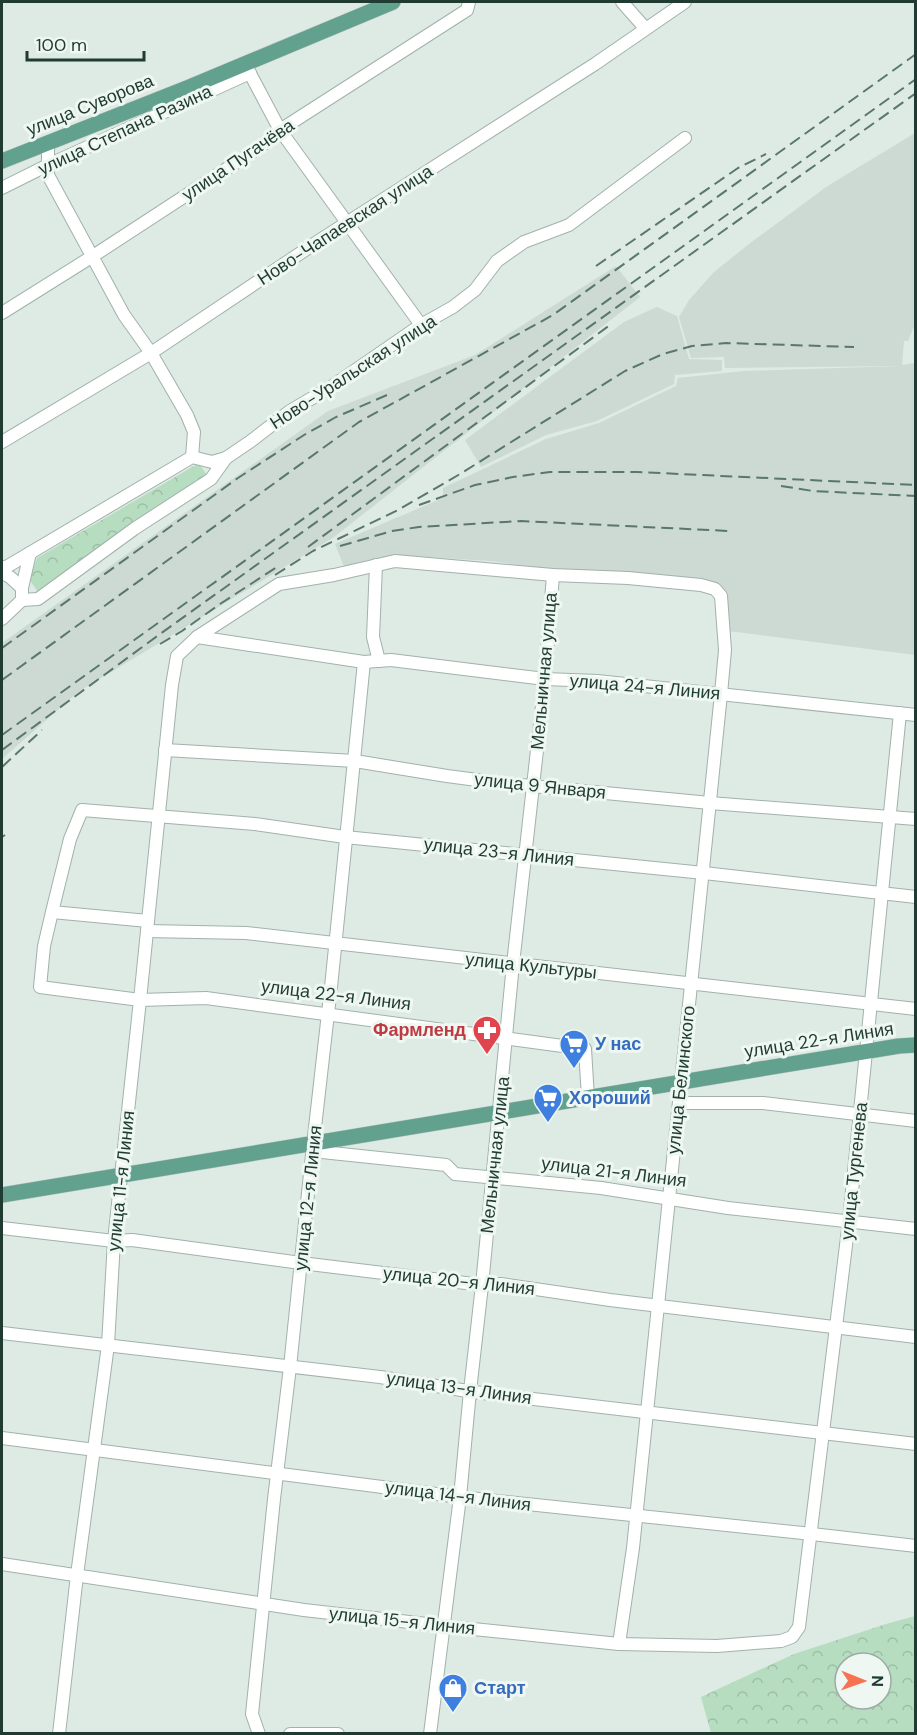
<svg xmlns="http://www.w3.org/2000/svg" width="917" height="1735" viewBox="0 0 917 1735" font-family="'DM Sans',sans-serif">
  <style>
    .built { fill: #ccdad3 }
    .forest { fill: url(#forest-crowns); fill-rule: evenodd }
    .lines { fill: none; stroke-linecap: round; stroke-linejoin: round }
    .minor-casing { stroke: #a1b2ab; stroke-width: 14 }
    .major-casing { stroke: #bcc4c2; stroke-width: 16 }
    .minor { stroke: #fff; stroke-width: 12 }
    .major { stroke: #61a18e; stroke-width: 15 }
    .rail { stroke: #59776d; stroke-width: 2; stroke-dasharray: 12 6; stroke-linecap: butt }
    .labels { text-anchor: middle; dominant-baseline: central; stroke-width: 6; stroke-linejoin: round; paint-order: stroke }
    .street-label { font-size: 18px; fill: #1f3b32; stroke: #eff7f2 }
    .health-label { font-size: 18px; font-weight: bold; fill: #be3a42; stroke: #eff7f2; text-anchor: end }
    .shop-label { font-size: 18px; font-weight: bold; fill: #366cbe; stroke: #eff7f2; text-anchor: start }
  </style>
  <defs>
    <pattern id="forest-crowns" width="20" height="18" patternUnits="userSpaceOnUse" patternTransform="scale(1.5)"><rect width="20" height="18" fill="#b6ddbf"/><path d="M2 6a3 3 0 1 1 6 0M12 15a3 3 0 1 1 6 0" fill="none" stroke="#9cbfa5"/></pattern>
  </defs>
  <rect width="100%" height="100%" fill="#deeae4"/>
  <!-- built -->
  <g class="built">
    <polygon points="915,133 915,324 908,341 904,341 902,365 915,363 915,655 728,631 723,608 727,595 703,578 553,570 491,561 392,555 345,569 335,544 443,498 443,488 546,439 599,423 676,386 678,378 744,371 901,366 725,368 724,357 691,358 679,317 689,300 714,272 749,244 826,187"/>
    <polygon points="616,266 640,297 334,537 78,692 2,759 2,643 328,411 475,355"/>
    <polygon points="657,307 677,316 689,359 722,360 722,371 675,375 674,384 597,421 546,435 481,467 465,440 624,322"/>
  </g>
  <!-- forest -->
  <g class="forest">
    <polygon points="199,463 208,477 38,592 29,579 37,558"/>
    <path d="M915 1616V1733H711L701 1697 794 1654 886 1624ZM845 1663H881V1699H845Z"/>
  </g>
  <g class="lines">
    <!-- minor casing -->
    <g class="minor-casing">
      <g id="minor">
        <polyline points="622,2 645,28"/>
        <polyline points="245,64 280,130 421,325"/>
        <polyline points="48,143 48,175 124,315 151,353 187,415 194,432 192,457"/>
        <polyline points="2,188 48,165 250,73"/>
        <polyline points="2,313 93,256 260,147 280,130 467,10 469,2"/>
        <polyline points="2,442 151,353 320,240 595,64 685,2"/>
        <polyline points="376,565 373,637 379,661"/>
        <polyline points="2,568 8,566 192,457 212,462 226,458 251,441 290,411 331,387 421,325 453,307 475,290 497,261 524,242 569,225 685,138"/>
        <polyline points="2,573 10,577 22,588 22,600 2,619"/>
        <polyline points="22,588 30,553"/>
        <polyline points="22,600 38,599 134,529 211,479 226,458"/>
        <polyline points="197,637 364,662 391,660 545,679 597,681 916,715"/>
        <polyline points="165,750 355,761 447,776 500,783 710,803 916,819"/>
        <polyline points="52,912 44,946 40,987 140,1000 206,998 585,1049 588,1098"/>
        <polyline points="148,921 52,912 70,839 82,810 255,824 345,837 704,873 916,897"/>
        <polyline points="147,931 246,933 916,1009"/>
        <polyline points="679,1103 763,1103 916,1121"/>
        <polyline points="313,1145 322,1152 446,1165 455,1174 601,1188 728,1208 916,1229"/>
        <polyline points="2,1228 114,1241 132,1240 301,1263 482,1285 501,1284 610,1300 916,1337"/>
        <polyline points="2,1333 380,1377 474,1392 916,1444"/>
        <polyline points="2,1438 460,1497 812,1534 916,1546"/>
        <polyline points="2,1564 304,1610 444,1626 619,1644 717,1646 781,1641 792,1637 799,1627 849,1221 900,713"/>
        <polyline points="59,1734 77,1575 108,1345 114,1241 140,1000 172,685 177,656 197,637 279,584 334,575 395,561 553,575 628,578 701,585 715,589 721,596 725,650 721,694 633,1548 619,1644"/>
        <polyline points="259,1734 252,1714 274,1499 290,1367 313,1145 331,987 364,662"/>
        <polyline points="290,1734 338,1734"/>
        <polyline points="430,1734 460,1497 470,1391 482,1285 513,964 545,679 553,575"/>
      </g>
    </g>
    <!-- major casing -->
    <g class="major-casing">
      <g id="major">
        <polyline points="2,161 187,88 393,2"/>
        <polyline points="2,1195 899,1046 916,1045"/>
      </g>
    </g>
    <!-- minor -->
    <use href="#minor" class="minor"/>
    <!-- major -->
    <use href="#major" class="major"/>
    <!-- rail -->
    <g class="rail">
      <polyline points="596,266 738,168 766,154"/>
      <polyline points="781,486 813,491 916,496"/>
      <polyline points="419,505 475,485 513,477 550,472 637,472 916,485"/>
      <polyline points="340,546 392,531 419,527 521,521 729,531"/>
      <polyline points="308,547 610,325"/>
      <polyline points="275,575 313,551 398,510 460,474 625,371 663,354 692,346 726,343 854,347"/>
      <polyline points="160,644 182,631 220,604 280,565"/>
      <polyline points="2,648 238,478 304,435 336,417 387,395"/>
      <polyline points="2,680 359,422 553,315 916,54"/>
      <polyline points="2,735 916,79"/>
      <polyline points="2,750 160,634 916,93"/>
      <polyline points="2,767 42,730"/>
      <polyline points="2,837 5,835"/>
    </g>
  </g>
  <!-- icons -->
  <defs>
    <g id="pharmacy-pin" transform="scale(1.5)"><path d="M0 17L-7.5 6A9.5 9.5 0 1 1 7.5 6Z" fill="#e0444e" stroke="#eff7f2"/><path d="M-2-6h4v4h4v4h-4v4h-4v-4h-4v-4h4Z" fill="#fff"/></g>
    <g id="supermarket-pin" transform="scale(1.5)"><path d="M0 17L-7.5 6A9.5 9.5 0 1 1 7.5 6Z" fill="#3f7fe0" stroke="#eff7f2"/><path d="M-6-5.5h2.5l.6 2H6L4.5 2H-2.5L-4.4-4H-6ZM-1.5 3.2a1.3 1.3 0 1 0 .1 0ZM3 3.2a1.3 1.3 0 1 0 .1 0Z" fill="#fff"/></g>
    <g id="shop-pin" transform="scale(1.5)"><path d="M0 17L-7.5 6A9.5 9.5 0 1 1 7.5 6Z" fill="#3f7fe0" stroke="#eff7f2"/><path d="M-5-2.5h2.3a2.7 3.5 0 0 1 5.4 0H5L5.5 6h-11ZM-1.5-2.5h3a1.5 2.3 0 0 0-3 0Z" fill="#fff"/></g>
  </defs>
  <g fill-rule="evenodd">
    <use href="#pharmacy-pin" x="487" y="1030"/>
    <use href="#supermarket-pin" x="574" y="1044"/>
    <use href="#supermarket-pin" x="548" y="1098"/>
    <use href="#shop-pin" x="453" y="1688"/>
  </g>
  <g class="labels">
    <!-- street labels -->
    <g class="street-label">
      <text transform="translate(90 105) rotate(-22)">улица Суворова</text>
      <text transform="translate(125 130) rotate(-25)">улица Степана Разина</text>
      <text transform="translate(238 160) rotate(-34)">улица Пугачёва</text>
      <text transform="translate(345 225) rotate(-33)">Ново-Чапаевская улица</text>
      <text transform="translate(353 372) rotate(-33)">Ново-Уральская улица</text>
      <text transform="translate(544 671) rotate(-85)">Мельничная улица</text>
      <text transform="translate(645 687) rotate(5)">улица 24-я Линия</text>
      <text transform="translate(540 786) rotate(6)">улица 9 Января</text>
      <text transform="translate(499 852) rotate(6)">улица 23-я Линия</text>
      <text transform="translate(531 966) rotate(6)">улица Культуры</text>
      <text transform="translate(336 995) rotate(7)">улица 22-я Линия</text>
      <text transform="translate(819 1040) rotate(-9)">улица 22-я Линия</text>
      <text transform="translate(681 1080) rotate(-84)">улица Белинского</text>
      <text transform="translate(495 1155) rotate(-84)">Мельничная улица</text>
      <text transform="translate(854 1171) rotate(-84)">улица Тургенева</text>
      <text transform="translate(614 1172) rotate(7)">улица 21-я Линия</text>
      <text transform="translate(121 1181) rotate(-84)">улица 11-я Линия</text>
      <text transform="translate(308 1198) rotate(-84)">улица 12-я Линия</text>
      <text transform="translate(459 1281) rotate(6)">улица 20-я Линия</text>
      <text transform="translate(459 1388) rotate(8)">улица 13-я Линия</text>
      <text transform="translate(458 1496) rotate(7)">улица 14-я Линия</text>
      <text transform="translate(402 1621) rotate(6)">улица 15-я Линия</text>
    </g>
    <!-- health labels -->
    <g class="health-label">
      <text x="466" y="1030">Фармленд</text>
    </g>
    <!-- shop labels -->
    <g class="shop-label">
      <text x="595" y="1044">У нас</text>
      <text x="569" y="1098">Хороший</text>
      <text x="474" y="1688">Cтарт</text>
    </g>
  </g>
  <!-- border -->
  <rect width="917" height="1735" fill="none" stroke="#1f3b32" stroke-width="6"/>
  <!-- north arrow -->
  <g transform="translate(863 1681) rotate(91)"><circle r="28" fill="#eff7f2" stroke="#9caca5" stroke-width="1.5"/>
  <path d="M0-4.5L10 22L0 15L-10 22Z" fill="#f67251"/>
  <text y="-9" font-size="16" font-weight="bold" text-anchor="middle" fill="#1f3b32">N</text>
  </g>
  <!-- scale -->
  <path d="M27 51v9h117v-9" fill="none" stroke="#1f3b32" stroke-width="3"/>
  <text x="36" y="51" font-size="18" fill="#1f3b32" stroke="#eff7f2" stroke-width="4.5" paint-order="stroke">100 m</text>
</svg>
